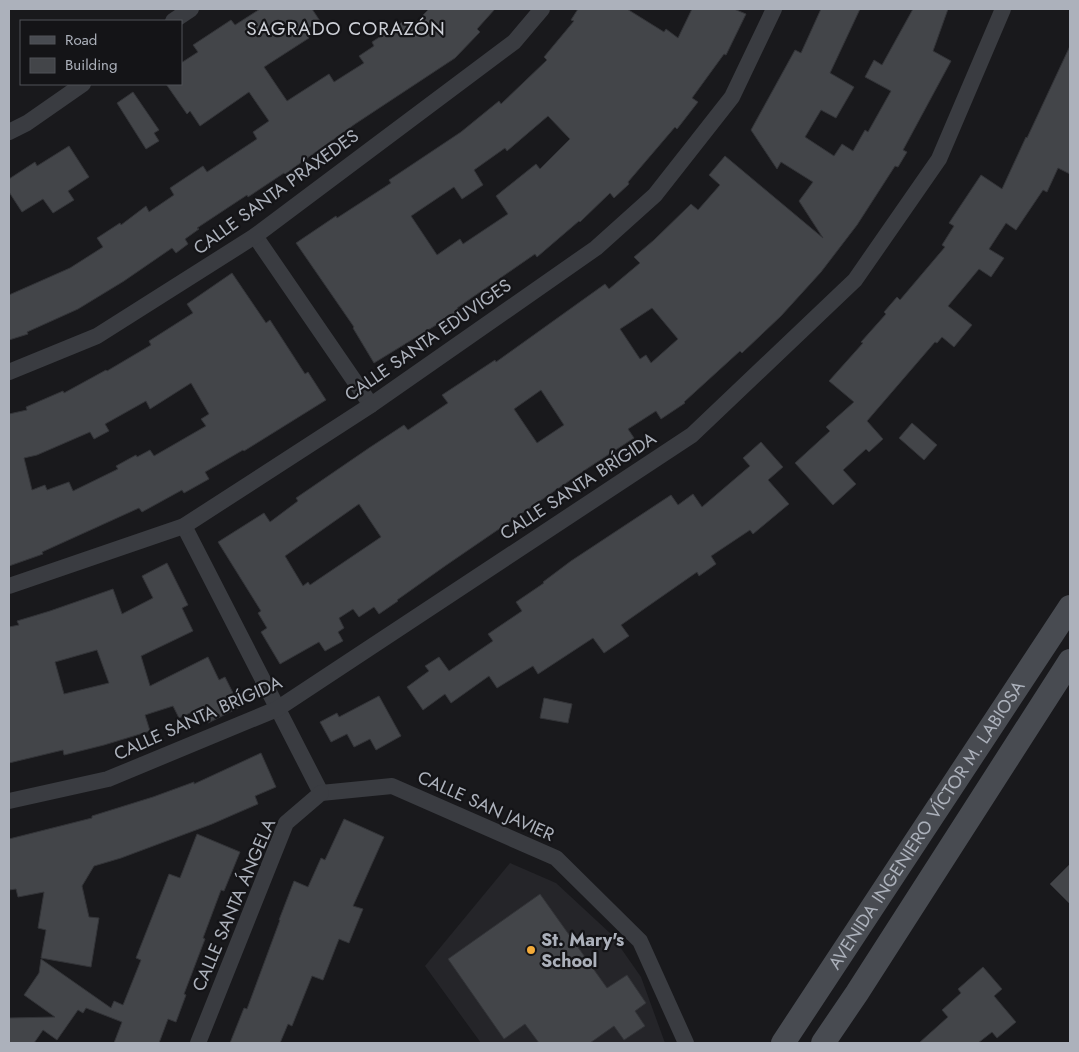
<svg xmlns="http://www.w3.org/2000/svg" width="1079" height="1052" viewBox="0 0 1079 1052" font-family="Jost,sans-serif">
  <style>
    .built { fill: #252529 }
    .building { fill: #434549; stroke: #333438; fill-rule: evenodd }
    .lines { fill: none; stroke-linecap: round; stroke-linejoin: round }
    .street { stroke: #3a3c41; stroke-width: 16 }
    .secondary { stroke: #484b51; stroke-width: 24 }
    .poi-dot { fill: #f4ab39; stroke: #141417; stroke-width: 2 }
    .labels { text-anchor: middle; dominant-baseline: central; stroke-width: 4.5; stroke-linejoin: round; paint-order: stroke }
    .street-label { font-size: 18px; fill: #acb1bb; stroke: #141417 }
    .poi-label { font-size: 18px; font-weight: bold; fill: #acb1bb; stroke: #141417; text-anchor: start }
    .neighbourhood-label { font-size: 19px; letter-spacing: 1px; fill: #cdd0d7; stroke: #141417 }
  </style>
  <rect width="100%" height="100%" fill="#19191c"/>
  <!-- built -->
  <polygon class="built" points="510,863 556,883 611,934 641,977 665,1043 481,1043 425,966"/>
  <!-- building -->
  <g class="building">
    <polygon points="260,9 312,9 320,21 304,31 309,38 264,67 287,101 329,74 334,82 364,63 359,56 374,46 372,42 404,21 410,28 429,9 495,9 477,29 480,32 455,58 355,124 285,174 284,173 248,197 247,195 197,228 199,229 185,239 188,244 176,253 172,248 124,281 78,309 27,332 28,334 9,340 9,295 70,268 103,247 97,238 120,223 121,225 146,206 149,212 174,195 170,188 203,166 207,172 257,139 253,132 269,121 249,92 200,126 190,111 187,114 166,84 181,84 181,63 198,52 193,45 231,20 235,25"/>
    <path d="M578 9H627L664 32 666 29 678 38 692 9H734L746 14 726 55 724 54 692 98 698 102 677 129 675 127 628 182 629 184 614 198 610 193 580 222 579 221 537 257 535 254 457 308 459 311 374 363 353 328 354 327 296 243 336 216 337 218 391 183 389 180 461 132 499 101 501 104 547 60 544 57 574 21 571 20ZM548 116 570 139 540 169 536 164 496 196 508 214 463 244 460 239 437 255 411 216 454 187 462 199 483 185 474 170 505 148 507 151Z"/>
    <path d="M821 9H860L830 73 854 87 836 118 821 110 805 137 834 156 842 144 853 151 865 130 868 132 891 91 865 77 874 60 882 65 913 9H948L933 51 951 61 903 150 907 152 898 167 895 166 857 225 821 272 781 316 742 353 740 351 684 402 685 403 661 419 656 411 628 429 634 438 588 468 445 566 397 600 398 601 379 614 374 607 359 617 353 609 339 618 344 628 338 632 343 641 325 651 319 642 280 664 261 632 267 628 258 613 261 611 218 542 264 513 270 522 298 501 296 498 369 448 404 425 408 430 448 403 442 395 495 360 496 362 605 284 609 289 640 263 634 257 654 240 691 204 698 210 720 185 709 175 725 156 823 238 799 201 813 182 781 162 777 169 751 130 795 50 801 53ZM652 308 678 339 651 363 646 355 640 359 620 329ZM541 390 564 425 537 443 514 409ZM359 504 381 537 310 585 308 582 303 586 285 556Z"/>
    <polygon points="1070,46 1070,174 1058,168 1047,192 1043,190 1016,230 1006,223 989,249 1004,258 991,277 979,269 948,306 972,325 954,347 942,337 937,343 935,342 867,421 883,439 869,452 866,449 843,470 856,484 833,505 795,463 830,431 826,427 854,402 829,381 863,343 861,342 886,314 884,312 897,297 900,300 945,247 942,245 954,226 949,223 981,175 1002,189 1026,137 1027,138"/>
    <polygon points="133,92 159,130 154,133 159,141 146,149 117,103"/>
    <polygon points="69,146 89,177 68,191 74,200 53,213 43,199 22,212 9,192 9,179 35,162 37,166"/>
    <path d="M232 273 266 323 270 320 305 374 308 372 326 400 244 451 243 450 205 472 209 479 184 493 182 490 142 512 139 508 42 552 43 554 9 566V414L27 410 26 407 63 391 64 393 106 370 107 371 151 345 149 341 193 313 187 304ZM191 383 209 414 201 419 206 426 154 456 150 450 137 457 136 455 116 466 118 469 73 491 69 482 47 490 45 485 32 490 24 458 37 455 90 432 94 439 109 431 105 424 146 401 150 409Z"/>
    <polygon points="912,423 937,445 924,460 899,438"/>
    <polygon points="761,442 783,467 768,480 789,504 753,534 750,530 711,556 716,564 699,576 697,572 621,625 629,636 604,653 593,638 538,674 533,666 497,688 489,676 451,703 445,694 423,710 407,687 429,671 425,666 439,657 449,671 493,641 488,634 522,611 516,602 544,583 543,582 571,561 671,495 678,505 693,494 702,507 750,466 743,458"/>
    <path d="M167 563 188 605 182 608 193 631 141 656 150 686 208 657 219 680 225 677 240 707 208 723 201 708 179 718 173 706 145 715 150 731 104 745 64 755 63 750 9 763V627L19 625 17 621 50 611 113 589 122 614 153 598 142 576ZM97 650 109 683 64 694 55 662Z"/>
    <polygon points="379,696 401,736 376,750 370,739 354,747 347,734 331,742 320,722 337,713 339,717"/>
    <polygon points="544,698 572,704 568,723 540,718"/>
    <polygon points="261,753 276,787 255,796 258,804 212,824 121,858 94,866 82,886 89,917 99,918 91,967 41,958 46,930 38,928 44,892 18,897 16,889 9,890 9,839 92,818 92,816 153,797 194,782 194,784"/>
    <polygon points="344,819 384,837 353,906 363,909 349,943 339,939 323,980 312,976 292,1026 288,1024 280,1043 230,1043 244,1008 247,1009 280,920 279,920 294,881 308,887 321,858 325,860"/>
    <polygon points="197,834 240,852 224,891 221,890 203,938 205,939 184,994 186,995 176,1022 168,1019 159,1043 114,1043 122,1022 86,1008 83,1013 78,1010 57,1040 43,1030 34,1043 9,1043 9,1018 55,1017 24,995 39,973 41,959 111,1008 114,1001 123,1005 141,960 136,958 169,874 180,878"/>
    <polygon points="1070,864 1070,904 1050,884"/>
    <polygon points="540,894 607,988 627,975 646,1003 635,1011 645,1026 624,1040 614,1026 590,1043 539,1043 525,1024 504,1039 448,959"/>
    <polygon points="983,967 1002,989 994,996 1016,1022 997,1038 992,1032 978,1043 919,1043 948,1017 942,1010 961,993 958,989"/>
  </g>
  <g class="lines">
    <!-- street -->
    <g class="street">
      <polyline points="173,21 191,9"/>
      <polyline points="9,132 27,123 83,84"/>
      <polyline points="255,236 371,405"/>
      <polyline points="9,372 97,336 255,236 514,42 542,9"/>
      <polyline points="184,526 321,793"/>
      <polyline points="9,586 184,526 371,405 596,248 655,195 732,97 774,9"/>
      <polyline points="321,793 392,786 556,858 640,941 686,1043"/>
      <polyline points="9,801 108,779 277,709 692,435 855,280 939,159 1003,9"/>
      <polyline points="198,1043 286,823 321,793"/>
    </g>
    <!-- secondary -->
    <g class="secondary">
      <path id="s1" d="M783 1043 1070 607"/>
      <polyline points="823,1043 857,993 1070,661"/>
    </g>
  </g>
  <!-- markers -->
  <circle class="poi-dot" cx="531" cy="950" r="5"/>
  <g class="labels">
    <!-- street labels -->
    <g class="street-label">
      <text transform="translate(276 192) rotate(-36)">CALLE SANTA PRÁXEDES</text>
      <text transform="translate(428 340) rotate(-35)">CALLE SANTA EDUVIGES</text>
      <text transform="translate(578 486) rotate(-33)">CALLE SANTA BRÍGIDA</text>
      <text transform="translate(198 718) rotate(-24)">CALLE SANTA BRÍGIDA</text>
      <text transform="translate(486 806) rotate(24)">CALLE SAN JAVIER</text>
      <text stroke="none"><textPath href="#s1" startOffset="261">AVENIDA INGENIERO VÍCTOR M. LABIOSA</textPath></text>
      <text transform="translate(234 905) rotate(-67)">CALLE SANTA ÁNGELA</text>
    </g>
    <!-- poi labels -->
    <g class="poi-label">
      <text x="541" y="940">St. Mary's<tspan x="541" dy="21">School</tspan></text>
    </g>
    <!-- neighbourhood labels -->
    <g class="neighbourhood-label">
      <text x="346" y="28">SAGRADO CORAZÓN</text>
    </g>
  </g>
  <!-- border -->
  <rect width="1079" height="1052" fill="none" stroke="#acb1bb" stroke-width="20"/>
  <!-- legend -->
  <rect x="20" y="20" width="162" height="65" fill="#141417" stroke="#515359"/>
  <rect x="30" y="36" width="25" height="8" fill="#484b51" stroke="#515359"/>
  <text x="65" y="45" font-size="15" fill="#acb1bb">Road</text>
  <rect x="30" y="58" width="25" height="15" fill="#434549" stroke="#515359"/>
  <text x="65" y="70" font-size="15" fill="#acb1bb">Building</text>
</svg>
